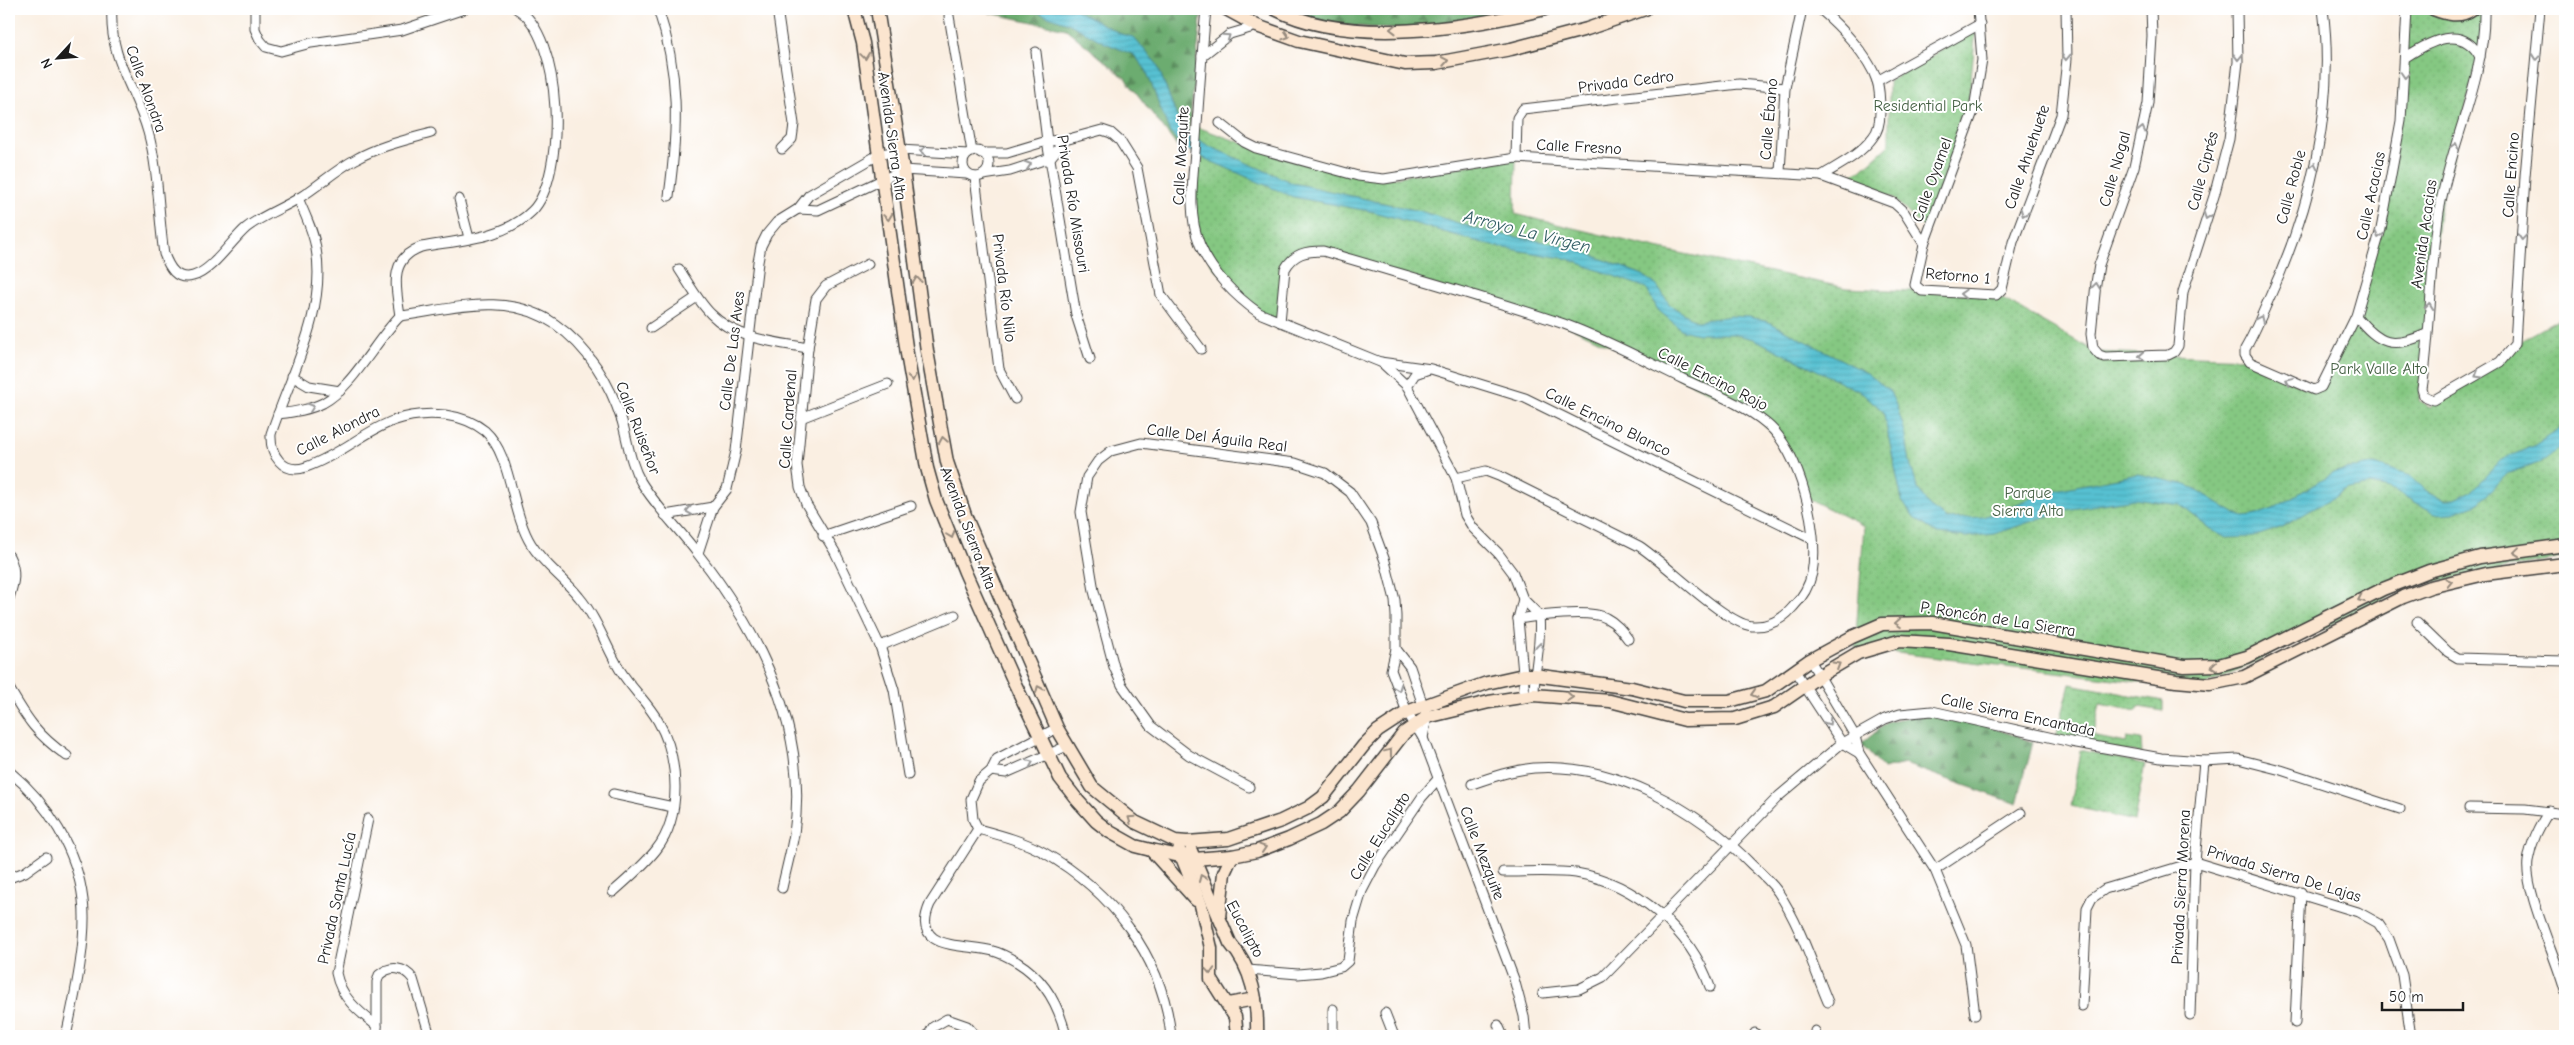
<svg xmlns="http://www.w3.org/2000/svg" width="2574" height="1045" viewBox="0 0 2574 1045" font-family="'Comic Neue',sans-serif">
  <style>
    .forest { fill: url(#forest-firs); stroke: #446446 }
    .park { fill: url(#park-dots); stroke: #50724f }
    .water { fill: url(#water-rules); stroke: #396e77 }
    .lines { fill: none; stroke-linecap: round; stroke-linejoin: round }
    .street-casing { stroke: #3d3c3a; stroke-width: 11 }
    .secondary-casing { stroke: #3d3c3a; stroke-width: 15 }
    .street { stroke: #fff; stroke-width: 9 }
    .secondary { stroke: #fbe5cf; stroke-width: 12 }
    .oneway { stroke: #978b7e }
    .oneway2 { stroke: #999 }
    .labels { text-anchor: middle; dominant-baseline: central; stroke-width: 4; stroke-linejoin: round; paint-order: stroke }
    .street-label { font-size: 16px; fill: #1c1c1c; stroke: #fff }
    .park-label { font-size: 16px; fill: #466145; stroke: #fff }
    .water-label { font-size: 18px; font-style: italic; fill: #335e65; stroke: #fff }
  </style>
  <defs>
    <pattern id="forest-firs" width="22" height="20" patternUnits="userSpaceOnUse" patternTransform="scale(1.25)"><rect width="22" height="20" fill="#6cac70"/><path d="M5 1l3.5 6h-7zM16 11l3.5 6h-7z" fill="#588b5b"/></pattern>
    <pattern id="park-dots" width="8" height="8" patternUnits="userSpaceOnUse" patternTransform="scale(1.25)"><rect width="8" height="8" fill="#85c882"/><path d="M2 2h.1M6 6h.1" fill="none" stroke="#72ab70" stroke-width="1.8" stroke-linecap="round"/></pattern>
    <pattern id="water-rules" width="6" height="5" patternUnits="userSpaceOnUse" patternTransform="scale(1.25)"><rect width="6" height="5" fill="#56c1d2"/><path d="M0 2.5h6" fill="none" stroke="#4aa5b4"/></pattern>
  </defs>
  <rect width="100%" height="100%" fill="#fff"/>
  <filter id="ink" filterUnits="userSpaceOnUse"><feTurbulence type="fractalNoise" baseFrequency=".02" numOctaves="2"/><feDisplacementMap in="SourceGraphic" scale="10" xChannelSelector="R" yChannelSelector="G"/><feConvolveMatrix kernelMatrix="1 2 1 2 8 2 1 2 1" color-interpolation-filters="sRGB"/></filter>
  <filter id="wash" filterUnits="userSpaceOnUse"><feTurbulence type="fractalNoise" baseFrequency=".0096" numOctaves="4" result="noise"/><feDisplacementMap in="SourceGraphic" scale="20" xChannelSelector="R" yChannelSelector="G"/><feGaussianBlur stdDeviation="1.12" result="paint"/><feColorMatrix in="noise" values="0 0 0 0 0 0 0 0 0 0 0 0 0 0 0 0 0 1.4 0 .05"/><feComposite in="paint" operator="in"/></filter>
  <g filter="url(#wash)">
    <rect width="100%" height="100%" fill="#faefe2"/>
    <!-- forest -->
    <g class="forest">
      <polygon points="985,9 1202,9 1186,158 1125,78 1066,29 990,13"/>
      <polygon points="1272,9 1541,9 1404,30 1314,23"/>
      <polygon points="1924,714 1988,726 2033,742 2017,804 1905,764 1883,769 1861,744 1889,721"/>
    </g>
    <!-- park -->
    <g class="park">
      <polygon points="2407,9 2485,9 2486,28 2439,211 2419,401 2431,407 2515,344 2565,316 2565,557 2411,586 2198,689 1855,648 1864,526 1807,498 1785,446 1752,412 1566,325 1323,251 1305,251 1285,269 1280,322 1259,313 1212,266 1195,227 1197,127 1256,148 1384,179 1516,158 1515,214 1656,248 1847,288 1996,295 2096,352 2247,358 2309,390 2325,380 2356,316 2392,178"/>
      <polygon points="1976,30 1967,115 1925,229 1893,198 1847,177 1861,170 1889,145 1889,81"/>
      <polygon points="2070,684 2163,701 2163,711 2139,707 2137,711 2100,704 2094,733 2097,737 2126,743 2127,738 2141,740 2142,754 2056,738"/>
      <polygon points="2080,750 2145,764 2134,821 2071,806"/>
    </g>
    <!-- water -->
    <polygon class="water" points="1028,9 1074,9 1121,34 1133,37 1157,64 1182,130 1211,147 1293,183 1420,211 1487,232 1569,246 1643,275 1657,286 1671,306 1697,321 1731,316 1749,317 1769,322 1867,373 1889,390 1897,407 1905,432 1910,462 1917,487 1929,506 1947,519 1983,517 2050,491 2138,474 2183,484 2196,489 2236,514 2244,517 2253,516 2273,509 2335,472 2375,464 2410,476 2428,492 2444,499 2454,499 2469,493 2501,460 2535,445 2565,425 2565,445 2540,463 2507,474 2478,504 2453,513 2434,514 2394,490 2370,485 2348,489 2280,528 2253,537 2226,538 2215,532 2180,505 2134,499 2066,510 1994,534 1966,537 1938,534 1914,518 1902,501 1883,411 1863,393 1754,339 1732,334 1698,334 1682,330 1658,310 1646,288 1568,259 1493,246 1374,212 1293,197 1208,160 1189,151 1170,133 1146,70 1134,55 1105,43 1068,23"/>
  </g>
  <g filter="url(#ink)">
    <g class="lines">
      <!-- street casing -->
      <g class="street-casing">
        <g id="street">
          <path d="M112 9C109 60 135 86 148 132 159 171 158 214 164 254 169 267 176 281 193 276 212 271 231 241 246 228 261 216 283 208 299 198 319 186 335 170 356 159 379 146 406 140 431 133"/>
          <polyline points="255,9 255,29 260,40 266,47 281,51 311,43 402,30 464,9"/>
          <path d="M658 9C680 73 678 129 669 196"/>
          <polyline points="777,9 794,124 792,139 782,149"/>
          <path d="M1206 9C1202 52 1199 95 1196 139 1194 172 1186 212 1200 245 1211 272 1236 297 1259 313L1380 362 1431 369 1525 398 1812 539"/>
          <path d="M1820 9C1840 26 1869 56 1877 81 1880 90 1880 102 1880 112 1880 121 1879 130 1873 137 1860 155 1839 165 1821 176"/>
          <polyline points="1978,9 1982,60 1974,109 1924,244 1915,285 1922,291 1996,295 2002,289 2013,242 2061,115 2067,59 2066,9"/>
          <polyline points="2151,9 2152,36 2148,103 2134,167 2099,265 2096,283 2091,334 2093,348 2099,355 2105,357 2168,355 2174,352 2178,346 2183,292 2214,196 2229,139 2238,62 2237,9"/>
          <path d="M2323 9C2336 108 2310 211 2268 301 2261 317 2254 334 2245 349V355L2250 362 2314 390 2321 387 2356 316 2381 229 2401 121 2407 9"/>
          <path d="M2484 9C2486 78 2450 143 2439 212 2430 270 2431 331 2422 389L2424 396 2434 400 2500 362 2515 344 2525 176 2540 9"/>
          <polyline points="949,16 972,152"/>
          <polyline points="1036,52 1047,141 1076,315 1090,359"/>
          <polyline points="1202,56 1230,34 1257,26"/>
          <path d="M2406 57C2429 42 2462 23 2480 57"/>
          <polyline points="1877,81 1980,24"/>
          <polyline points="1220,123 1244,142 1256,148 1358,176 1384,179 1516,158 1821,176 1894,203 1904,212 1924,244"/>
          <circle cx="976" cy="164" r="13"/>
          <polyline points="981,153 1007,153 1047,141 1065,140 1102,130 1111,133 1120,141 1137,168 1161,295 1201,349"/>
          <polyline points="1516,158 1517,118 1523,109 1739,84 1785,88"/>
          <polyline points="1780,172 1785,88 1802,9"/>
          <polyline points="983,175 1010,171 1050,158 1065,140"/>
          <polyline points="975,177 999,369 1015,399"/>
          <path d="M298 198C305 215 314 232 316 249 327 312 290 376 271 434 270 455 283 475 306 467 359 448 381 408 445 415 459 417 474 422 485 431 512 455 511 512 531 544 544 565 564 578 579 597 597 618 606 647 620 670 631 688 648 703 658 721 679 757 683 816 656 850 644 865 628 879 613 892"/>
          <polyline points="459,199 469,238"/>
          <polyline points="798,209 818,210 903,170 967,174"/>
          <polyline points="868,264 826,286 816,299 808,348 797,465 800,487 806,504 835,552 880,646 894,690 908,775"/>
          <path d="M679 269C689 284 698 301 711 314 735 339 775 342 808 348"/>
          <path d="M400 316C453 309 507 291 555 324 588 347 610 383 622 421 628 442 630 463 641 482 657 508 680 530 698 554 760 633 809 729 794 834 791 852 786 870 782 888"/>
          <path d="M400 316C396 287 388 259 421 247 459 240 504 239 532 211 567 176 563 35 517 9"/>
          <path d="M2356 316C2380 345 2392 349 2426 334"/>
          <path d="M1280 322 1285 269C1294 253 1306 251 1323 251 1403 275 1485 297 1564 324 1605 339 1644 360 1683 379 1711 392 1743 404 1767 424 1800 451 1820 532 1812 573 1809 587 1802 598 1793 607 1782 620 1769 627 1752 626 1724 623 1667 564 1639 546L1499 476 1486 471 1456 478"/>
          <polyline points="651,328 697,297"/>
          <path d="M1381 362 1407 386 1456 478 1465 515 1473 528 1498 553 1513 573 1523 599 1539 615C1542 644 1534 667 1534 695"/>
          <polyline points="292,376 309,386 340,391"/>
          <polyline points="1407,386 1415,374 1429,369"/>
          <path d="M278 414C293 412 309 410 323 403 353 387 375 341 400 316"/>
          <polyline points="801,418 888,384"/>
          <polyline points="665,515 713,507"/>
          <polyline points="823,536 911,506"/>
          <polyline points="698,553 713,507 727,489 736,451 758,262 761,246 767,234 777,222 798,209 809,195 878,155 900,150 968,154"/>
          <path d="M9 556C17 571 14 583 9 598"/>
          <polyline points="1523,599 1518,619 1525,695"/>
          <path d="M1518 619C1537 616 1590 609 1606 618 1616 623 1622 631 1628 639"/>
          <polyline points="2417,622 2448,652 2458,658 2565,661"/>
          <polyline points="880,646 955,615"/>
          <polyline points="1396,649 1410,667 1427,717 1423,738"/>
          <polyline points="1810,660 1855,736 1859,753 1935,870 1966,945 1975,1015"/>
          <polyline points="1795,671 1842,743 1859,753"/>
          <path d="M9 688C27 719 37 735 67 756"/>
          <path d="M1057 728 997 759 991 771 979 781 971 799 973 819 978 829 930 904C909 952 965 943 993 951 1001 953 1010 958 1017 962 1045 979 1059 1005 1066 1036"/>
          <path d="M9 771C48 803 77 850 83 900 88 938 74 999 66 1036"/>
          <polyline points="991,771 1006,773 1067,746"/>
          <path d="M1472 784C1492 777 1512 770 1534 768 1614 762 1699 810 1752 865 1761 873 1771 882 1778 892 1800 925 1813 966 1828 1002"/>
          <polyline points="1249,787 1189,755 1151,726 1122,685 1114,667 1094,591 1081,512 1087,477 1098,461 1111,451 1141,443 1295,463 1325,473 1350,492 1371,523 1385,561 1395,600 1396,616 1396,649 1391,670 1407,712 1423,738 1514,979 1524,1016 1526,1036"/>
          <polyline points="613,794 673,807"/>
          <polyline points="2469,808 2525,809 2565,814"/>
          <path d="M2549 811C2539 827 2531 842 2528 861 2524 891 2557 959 2565 991"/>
          <path d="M368 819 336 973C341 998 358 1011 377 1026"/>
          <path d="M978 829C1000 835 1023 841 1043 852 1112 891 1163 957 1171 1036"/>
          <polyline points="1935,870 2021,813"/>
          <path d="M1503 872C1527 872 1553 870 1576 873 1636 883 1691 931 1710 987"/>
          <polyline points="9,878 25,872 46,857"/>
          <polyline points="1248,970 1298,974 1321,972 1341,967 1348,961 1353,921 1362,891 1375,866 1422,797 1438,779"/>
          <polyline points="1543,993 1579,989 1603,977 1779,796 1842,743 1885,719 1900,714 1932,711 2071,742 2161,758 2204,761 2238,759 2281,770 2400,809"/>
          <polyline points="2082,1006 2087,908 2092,898 2105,889 2195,862 2358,912 2378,923 2389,939 2402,975 2410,1030"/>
          <polyline points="1385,1013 1394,1036"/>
          <polyline points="2190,1015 2195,862 2204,761"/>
          <polyline points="2295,1023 2301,892"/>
          <polyline points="1498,1025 1503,1036"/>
          <polyline points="1815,1031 1816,1036"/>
          <polyline points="1755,1033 1756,1036"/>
          <path d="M377 1036V982L379 975C391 965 404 967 413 979L430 1036"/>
          <polyline points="928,1036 933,1027 947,1019 967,1026 976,1036"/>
          <polyline points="1333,1036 1333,1009"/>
        </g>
      </g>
      <!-- secondary casing -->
      <g class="secondary-casing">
        <g id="secondary">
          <polyline points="854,9 863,43 907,354 927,468 936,500 965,572 1015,684 1060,778 1078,801 1096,821 1110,832 1135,846 1151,850 1194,859 1232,856 1257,851 1289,839 1321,824 1339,812 1359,791 1404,733 1427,717 1489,702 1534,695 1610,701 1685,720 1735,719 1774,707 1819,676 1858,653 1899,641 1949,644 2176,681 2210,684 2244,677 2403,597 2430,587 2485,574 2565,564"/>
          <polyline points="877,9 903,170 927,351 947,462 966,518 1057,728 1092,787 1135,822 1175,841 1187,842 1228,839 1281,821 1308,808 1323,797 1364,745 1378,731 1407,712 1487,683 1523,675 1534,675 1632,688 1684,701 1729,701 1766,691 1810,660 1852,637 1882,624 1932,623 2184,666 2219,665 2247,657 2383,589 2429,571 2480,557 2565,545"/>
          <polyline points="1226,9 1257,26 1299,41 1405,64 1436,63 1511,49 1587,29 1645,9"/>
          <path d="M1275 9C1349 47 1468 28 1545 9"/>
          <path d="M2433 9C2446 14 2460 18 2472 9"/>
          <polyline points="1151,850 1196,900"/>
          <polyline points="1179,850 1201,905 1211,948 1211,979 1235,1017 1237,1036"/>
          <path d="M1191 851 1230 943C1253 969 1258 1002 1257 1036"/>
          <polyline points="1219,917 1224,873 1232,856"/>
          <polyline points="1228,1004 1255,999"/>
        </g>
      </g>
      <!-- street -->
      <use href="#street" class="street"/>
      <!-- secondary -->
      <use href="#secondary" class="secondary"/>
    </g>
    <!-- one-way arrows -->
    <defs><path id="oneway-chevron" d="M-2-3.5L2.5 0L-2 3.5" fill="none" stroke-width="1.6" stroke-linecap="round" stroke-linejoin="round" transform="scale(1.25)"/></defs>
    <g class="oneway">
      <use href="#oneway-chevron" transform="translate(1393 29) rotate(179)"/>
      <use href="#oneway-chevron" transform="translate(1286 36) rotate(18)"/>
      <use href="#oneway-chevron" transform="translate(865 56) rotate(82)"/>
      <use href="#oneway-chevron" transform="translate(1445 61) rotate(-10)"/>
      <use href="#oneway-chevron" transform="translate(888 217) rotate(82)"/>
      <use href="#oneway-chevron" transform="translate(917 280) rotate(-97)"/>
      <use href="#oneway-chevron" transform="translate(912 378) rotate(80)"/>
      <use href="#oneway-chevron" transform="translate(943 440) rotate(-100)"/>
      <use href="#oneway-chevron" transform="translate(951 535) rotate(69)"/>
      <use href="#oneway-chevron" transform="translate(2517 552) rotate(173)"/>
      <use href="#oneway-chevron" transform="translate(2449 582) rotate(-13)"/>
      <use href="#oneway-chevron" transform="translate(2361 599) rotate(155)"/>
      <use href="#oneway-chevron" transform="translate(1898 623) rotate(176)"/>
      <use href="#oneway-chevron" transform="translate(1837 665) rotate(-31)"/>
      <use href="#oneway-chevron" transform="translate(2214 666) rotate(174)"/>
      <use href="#oneway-chevron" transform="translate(1039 689) rotate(-114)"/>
      <use href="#oneway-chevron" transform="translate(1754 694) rotate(163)"/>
      <use href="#oneway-chevron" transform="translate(1570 697) rotate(4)"/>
      <use href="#oneway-chevron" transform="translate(1389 752) rotate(-53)"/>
      <use href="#oneway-chevron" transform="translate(1131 819) rotate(-146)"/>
      <use href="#oneway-chevron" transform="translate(1263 848) rotate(-18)"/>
      <use href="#oneway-chevron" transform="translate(1202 878) rotate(-113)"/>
      <use href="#oneway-chevron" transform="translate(1210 971) rotate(86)"/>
    </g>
    <g class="oneway2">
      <use href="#oneway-chevron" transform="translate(1227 37) rotate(-35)"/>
      <use href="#oneway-chevron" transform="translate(2066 57) rotate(92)"/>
      <use href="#oneway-chevron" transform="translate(2238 57) rotate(91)"/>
      <use href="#oneway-chevron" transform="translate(2536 57) rotate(95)"/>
      <use href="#oneway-chevron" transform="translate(2405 75) rotate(94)"/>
      <use href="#oneway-chevron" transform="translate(2142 130) rotate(-78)"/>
      <use href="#oneway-chevron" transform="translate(2455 146) rotate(-74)"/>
      <use href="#oneway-chevron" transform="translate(923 151) rotate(-177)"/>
      <use href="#oneway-chevron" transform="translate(1028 165) rotate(-18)"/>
      <use href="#oneway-chevron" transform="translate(2314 166) rotate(-78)"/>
      <use href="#oneway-chevron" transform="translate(2024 213) rotate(112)"/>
      <use href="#oneway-chevron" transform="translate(2207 216) rotate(110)"/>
      <use href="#oneway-chevron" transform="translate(2379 235) rotate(105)"/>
      <use href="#oneway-chevron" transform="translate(2522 237) rotate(94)"/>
      <use href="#oneway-chevron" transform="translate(2096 286) rotate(-83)"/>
      <use href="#oneway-chevron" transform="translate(1963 294) rotate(-177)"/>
      <use href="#oneway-chevron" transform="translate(2429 306) rotate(-84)"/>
      <use href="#oneway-chevron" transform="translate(2260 319) rotate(-65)"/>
      <use href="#oneway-chevron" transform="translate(2142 356) rotate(178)"/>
      <use href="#oneway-chevron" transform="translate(2478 375) rotate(150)"/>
      <use href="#oneway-chevron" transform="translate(2289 381) rotate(-155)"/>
      <use href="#oneway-chevron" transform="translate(311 407) rotate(-19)"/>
      <use href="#oneway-chevron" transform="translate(689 511) rotate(171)"/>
      <use href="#oneway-chevron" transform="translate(1540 646) rotate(-83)"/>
      <use href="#oneway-chevron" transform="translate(1398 688) rotate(70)"/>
      <use href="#oneway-chevron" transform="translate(1828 722) rotate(57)"/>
      <use href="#oneway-chevron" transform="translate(1030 763) rotate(-23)"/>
    </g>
  </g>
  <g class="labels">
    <!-- street labels -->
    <g class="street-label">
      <text transform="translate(1626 82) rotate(-7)">Privada Cedro</text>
      <text transform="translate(146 89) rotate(70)">Calle Alondra</text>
      <text transform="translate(1769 119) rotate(-85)">Calle Ébano</text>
      <text transform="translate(892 136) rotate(82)">Avenida Sierra Alta</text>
      <text transform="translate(1579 147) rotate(3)">Calle Fresno</text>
      <text transform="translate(1181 156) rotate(-87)">Calle Mezquite</text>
      <text transform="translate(2027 157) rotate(-71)">Calle Ahuehuete</text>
      <text transform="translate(2115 169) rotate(-74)">Calle Nogal</text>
      <text transform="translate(2203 171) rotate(-75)">Calle Ciprés</text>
      <text transform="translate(2511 175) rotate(-86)">Calle Encino</text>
      <text transform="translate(1932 180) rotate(-70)">Calle Oyamel</text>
      <text transform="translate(2291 187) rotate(-75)">Calle Roble</text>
      <text transform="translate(2371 196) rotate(-78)">Calle Acacias</text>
      <text transform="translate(1073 204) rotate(81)">Privada Río Missouri</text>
      <text transform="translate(2424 234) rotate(-82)">Avenida Acacias</text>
      <text transform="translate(1958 276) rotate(5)">Retorno 1</text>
      <text transform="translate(1004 288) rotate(83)">Privada Río Nilo</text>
      <text transform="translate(732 351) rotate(-83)">Calle De Las Aves</text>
      <text transform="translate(1713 379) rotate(27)">Calle Encino Rojo</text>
      <text transform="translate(788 419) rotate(-86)">Calle Cardenal</text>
      <text transform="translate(1608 422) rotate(26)">Calle Encino Blanco</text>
      <text transform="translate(638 428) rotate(69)">Calle Ruiseñor</text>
      <text transform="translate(338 431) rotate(-27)">Calle Alondra</text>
      <text transform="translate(1217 438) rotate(7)">Calle Del Águila Real</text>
      <text transform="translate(968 528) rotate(69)">Avenida Sierra Alta</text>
      <text transform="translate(1998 619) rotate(9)">P. Roncón de La Sierra</text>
      <text transform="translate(2018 715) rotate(12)">Calle Sierra Encantada</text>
      <text transform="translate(1380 836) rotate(-58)">Calle Eucalipto</text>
      <text transform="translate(1482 853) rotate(69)">Calle Mezquite</text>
      <text transform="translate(2284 874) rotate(17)">Privada Sierra De Lajas</text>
      <text transform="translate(2181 887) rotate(-87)">Privada Sierra Morena</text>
      <text transform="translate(337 898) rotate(-78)">Privada Santa Lucía</text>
      <text transform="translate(1245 929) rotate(62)">Eucalipto</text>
    </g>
    <!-- park labels -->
    <g class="park-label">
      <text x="1928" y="106">Residential Park</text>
      <text x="2379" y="369">Park Valle Alto</text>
      <text x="2028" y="493">Parque<tspan x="2028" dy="18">Sierra Alta</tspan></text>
    </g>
    <!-- water labels -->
    <g class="water-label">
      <text transform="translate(1527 232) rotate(14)">Arroyo La Virgen</text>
    </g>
  </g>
  <!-- margin -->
  <rect width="2574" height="1045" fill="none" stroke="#fff" stroke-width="30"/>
  <!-- north arrow -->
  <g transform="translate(58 58) rotate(244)" stroke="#ffffff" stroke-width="4" paint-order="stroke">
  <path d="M0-4L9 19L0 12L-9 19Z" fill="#1c1c1c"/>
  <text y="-8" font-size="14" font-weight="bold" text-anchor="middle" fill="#1c1c1c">N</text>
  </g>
  <!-- scale -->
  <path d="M2382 1002v8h81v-8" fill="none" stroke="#1c1c1c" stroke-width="2.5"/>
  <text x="2389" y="1002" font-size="15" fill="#1c1c1c" stroke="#ffffff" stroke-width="4" paint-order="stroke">50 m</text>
</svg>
